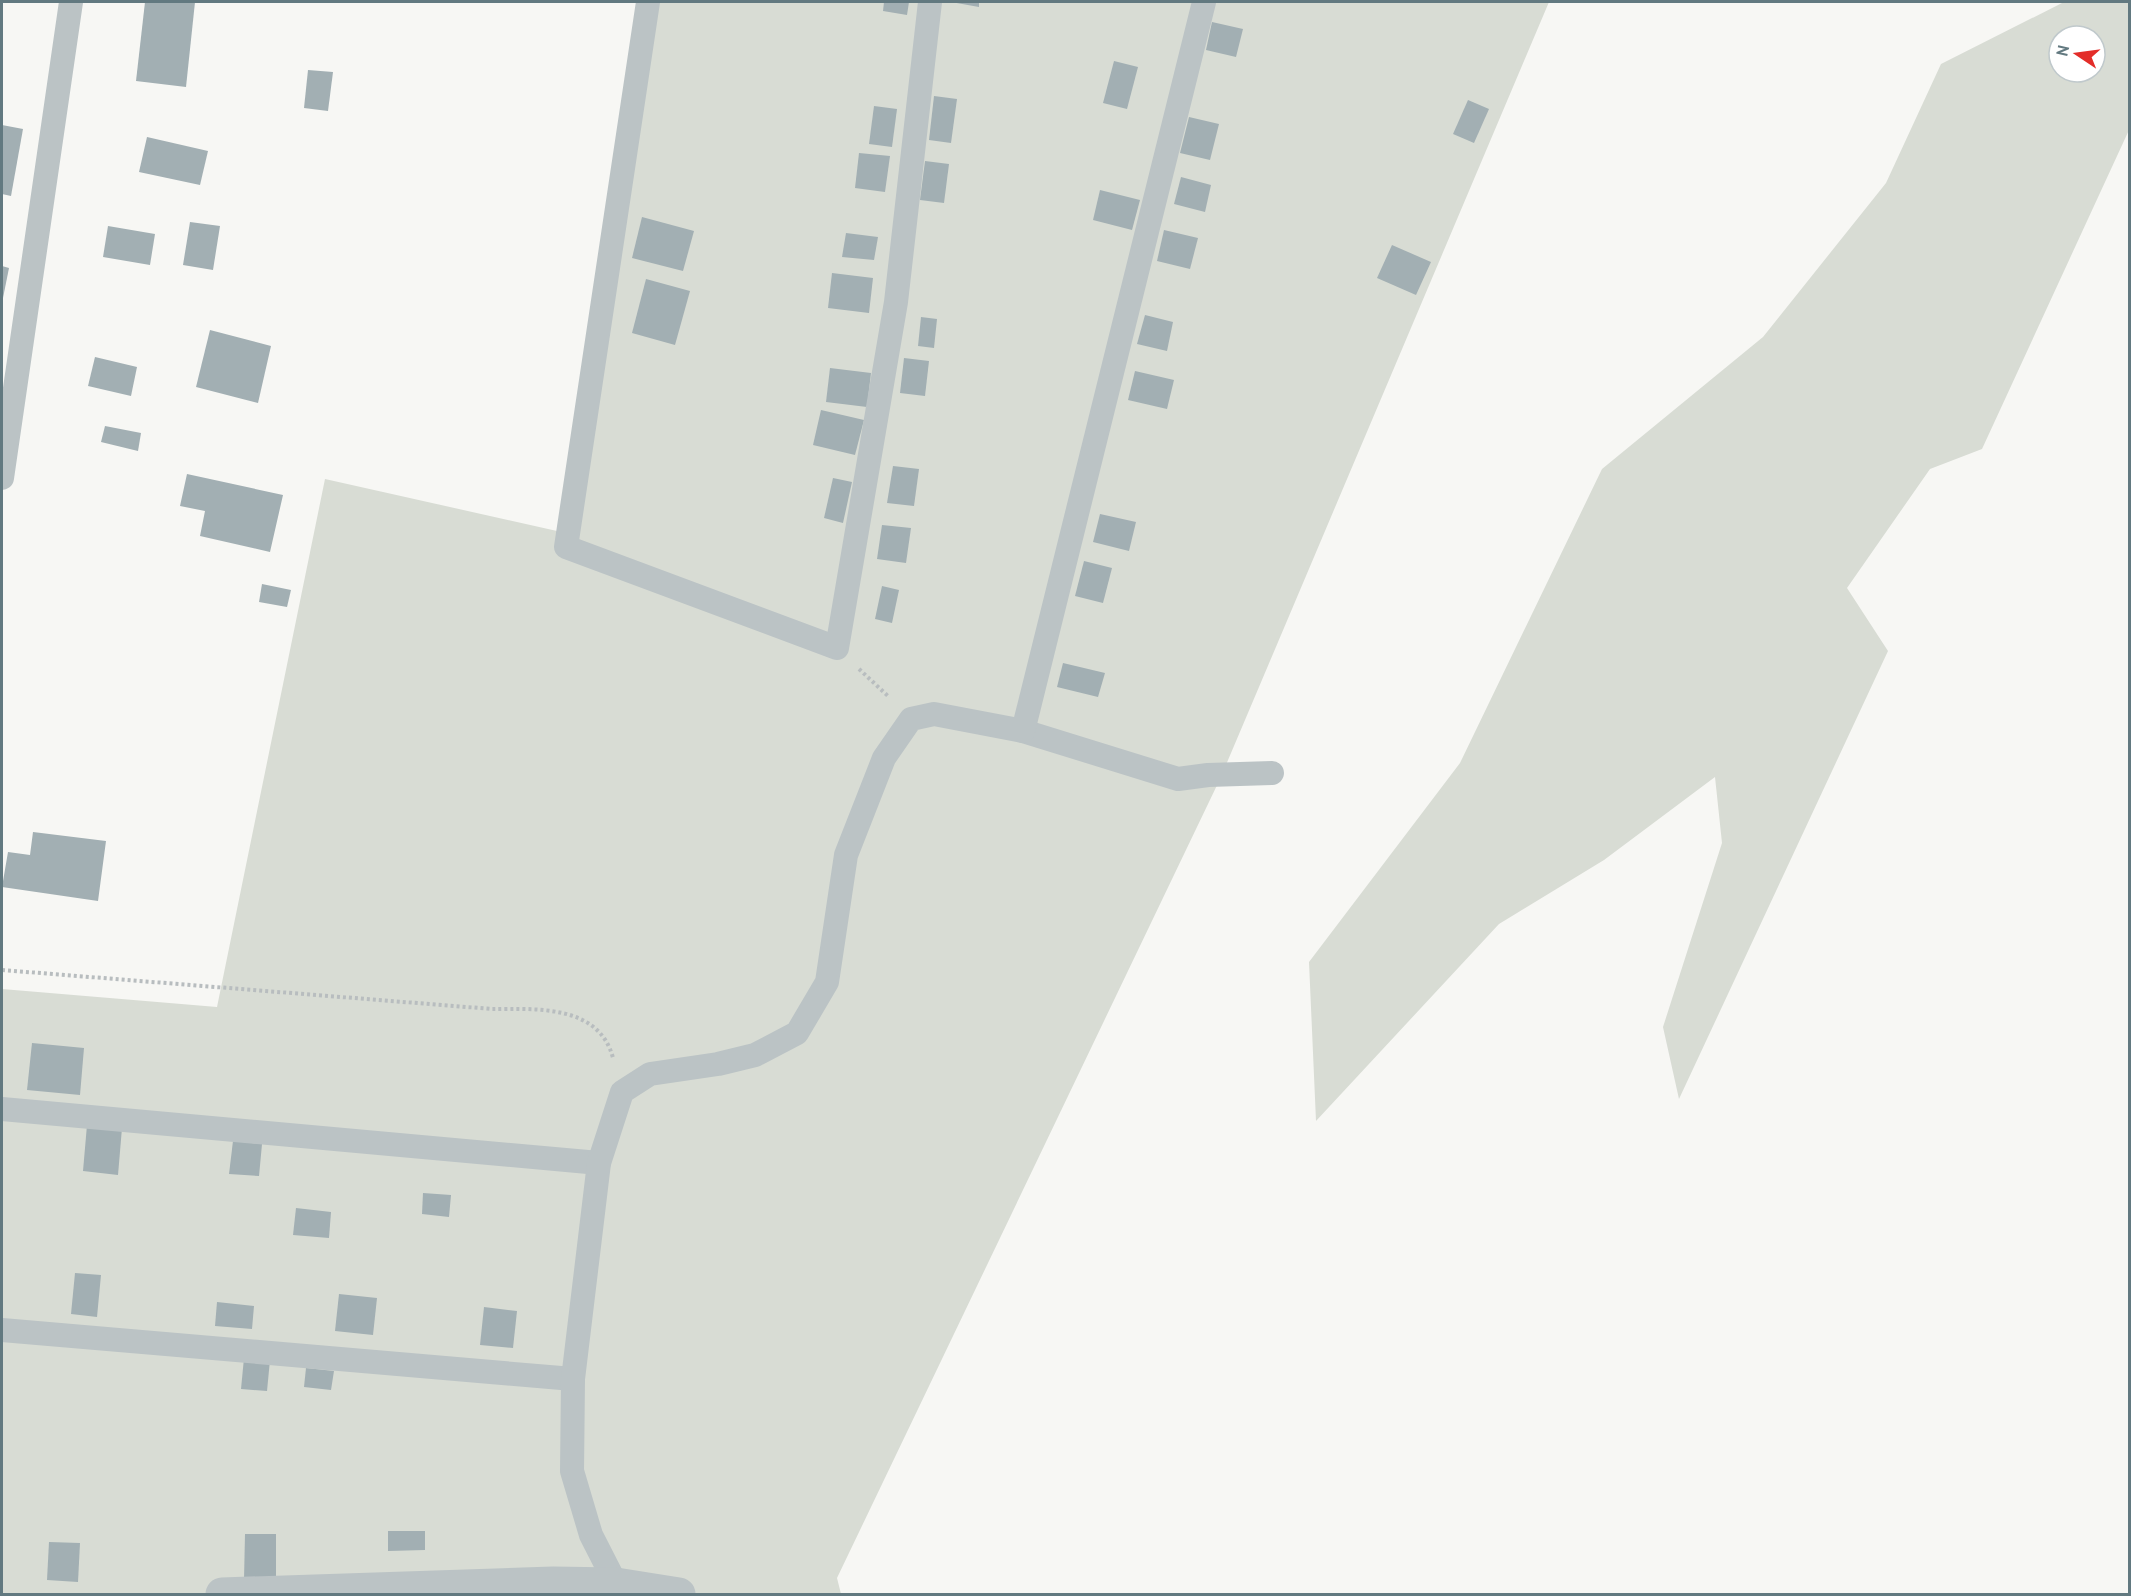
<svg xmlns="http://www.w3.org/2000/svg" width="2131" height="1596" viewBox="0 0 2131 1596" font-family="'PT Sans',sans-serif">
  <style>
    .green { fill: #d8dcd4; fill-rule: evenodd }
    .building { fill: #a2afb3 }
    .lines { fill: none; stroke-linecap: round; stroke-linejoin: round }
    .path { stroke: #b8bdbf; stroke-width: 4; stroke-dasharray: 3 3; stroke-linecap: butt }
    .service { stroke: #bbc3c5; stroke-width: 24 }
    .minor { stroke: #bbc3c5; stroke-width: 33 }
  </style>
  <rect width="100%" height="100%" fill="#f7f7f4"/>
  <!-- green -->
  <g class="green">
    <polygon points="647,2 1549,2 1220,779 837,1578 841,1594 2,1594 2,989 217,1007 325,479 557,531"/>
    <path d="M2064 2H2129V130L1982 449 1930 469 1847 588 1888 651 1679 1099 1663 1027 1722 843 1715 777 1604 860 1499 924 1316 1121 1309 962 1460 763 1602 469 1763 337 1886 183 1941 64ZM2059 36H2095V72H2059Z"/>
  </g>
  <!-- building -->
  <g class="building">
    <polygon points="145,2 195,2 186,87 136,81"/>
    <polygon points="884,2 909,2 907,15 883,11"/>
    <polygon points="951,2 979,2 979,7"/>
    <polygon points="1212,22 1243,29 1236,57 1206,50"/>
    <polygon points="1114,61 1138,67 1127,109 1103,103"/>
    <polygon points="308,70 333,72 328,111 304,108"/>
    <polygon points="934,96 957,99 951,143 929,140"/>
    <polygon points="1468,100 1489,109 1474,143 1453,134"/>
    <polygon points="874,106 897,109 892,147 869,144"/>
    <polygon points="1189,117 1219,124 1210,160 1180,153"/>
    <polygon points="2,125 23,129 11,196 2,194"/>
    <polygon points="147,137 208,151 200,185 139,172"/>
    <polygon points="859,153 890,156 885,192 855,188"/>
    <polygon points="925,161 949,164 944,203 920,200"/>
    <polygon points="1181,177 1211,185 1205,212 1174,204"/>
    <polygon points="1100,190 1140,200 1132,230 1093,220"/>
    <polygon points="642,217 694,231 683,271 632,258"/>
    <polygon points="190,222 220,226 213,270 183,265"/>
    <polygon points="108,226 155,234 150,265 103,257"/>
    <polygon points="1164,230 1198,238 1190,269 1157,261"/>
    <polygon points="846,233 878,237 874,260 842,257"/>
    <polygon points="1392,245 1431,262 1416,295 1377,278"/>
    <polygon points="2,266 9,268 3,298 2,298"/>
    <polygon points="832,273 873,278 869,313 828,308"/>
    <polygon points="646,279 690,291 675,345 632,333"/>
    <polygon points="1145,315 1173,322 1167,351 1137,344"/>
    <polygon points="921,317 937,319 934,348 918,346"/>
    <polygon points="210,330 271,346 258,403 196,387"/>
    <polygon points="95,357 137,367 131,396 88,386"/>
    <polygon points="904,358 929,361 925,396 900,393"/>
    <polygon points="830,368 871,373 867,407 826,402"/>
    <polygon points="1135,371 1174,380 1167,409 1128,400"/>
    <polygon points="821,410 864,420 855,455 813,445"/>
    <polygon points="105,426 141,433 138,451 101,442"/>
    <polygon points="893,466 919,469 914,506 887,503"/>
    <polygon points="187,474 283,495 270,552 200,536 205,511 180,506"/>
    <polygon points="833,478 852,482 843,523 824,518"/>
    <polygon points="1100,514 1136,522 1129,551 1093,542"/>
    <polygon points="882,525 911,528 906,563 877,559"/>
    <polygon points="1084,561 1112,568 1103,603 1075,596"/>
    <polygon points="262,584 291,590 287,607 259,602"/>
    <polygon points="882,586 899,590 892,623 875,619"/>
    <polygon points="1063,663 1105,673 1098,697 1057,687"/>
    <polygon points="33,832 106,841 98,901 2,887 8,852 30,855"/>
    <polygon points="32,1043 84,1048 80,1095 27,1090"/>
    <polygon points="87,1125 122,1128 118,1175 83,1171"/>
    <polygon points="233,1141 262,1144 259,1176 229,1174"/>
    <polygon points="423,1193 451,1195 449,1217 422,1214"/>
    <polygon points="296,1208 331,1212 329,1238 293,1235"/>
    <polygon points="75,1273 101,1275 97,1317 71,1314"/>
    <polygon points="339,1294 377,1298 373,1335 335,1331"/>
    <polygon points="217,1302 254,1306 252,1329 215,1326"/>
    <polygon points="484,1307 517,1311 513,1348 480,1345"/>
    <polygon points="244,1358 270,1360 267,1391 241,1389"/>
    <polygon points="306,1368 334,1371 331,1390 304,1387"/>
    <polygon points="388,1531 425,1531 425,1550 388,1551"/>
    <polygon points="245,1534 276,1534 276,1580 244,1580"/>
    <polygon points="49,1542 80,1543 78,1582 47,1580"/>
  </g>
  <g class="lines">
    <!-- path -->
    <g class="path">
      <polyline points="859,669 889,697"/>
      <path d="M2 970 492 1009C535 1009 599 1004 613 1058"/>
    </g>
    <!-- service -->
    <g class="service">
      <polyline points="648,2 566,547 837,648 896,302 930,2"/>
      <polyline points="2,478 71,2"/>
      <polyline points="1023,731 1178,779 1208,775 1272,773"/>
      <polyline points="2,1109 599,1163"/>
      <polyline points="2,1330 573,1379"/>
      <polyline points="610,1594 616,1584 591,1535 572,1471 573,1379 599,1163 622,1092 650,1074 718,1064 755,1055 797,1033 827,982 846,855 884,758 911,719 934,714 1023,731 1204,2"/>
    </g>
    <!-- minor -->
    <polyline class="minor" points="222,1594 553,1583 616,1584 679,1594"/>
  </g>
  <!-- border -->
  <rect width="2131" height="1596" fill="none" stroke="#627980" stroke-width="6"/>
  <!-- north arrow -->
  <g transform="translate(2077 54) rotate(283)"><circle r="28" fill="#ffffff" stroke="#c0c9cc" stroke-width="1.5"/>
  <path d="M0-4.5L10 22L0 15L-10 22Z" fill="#e32d29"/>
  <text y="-9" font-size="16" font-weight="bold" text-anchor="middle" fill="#627980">N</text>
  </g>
</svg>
